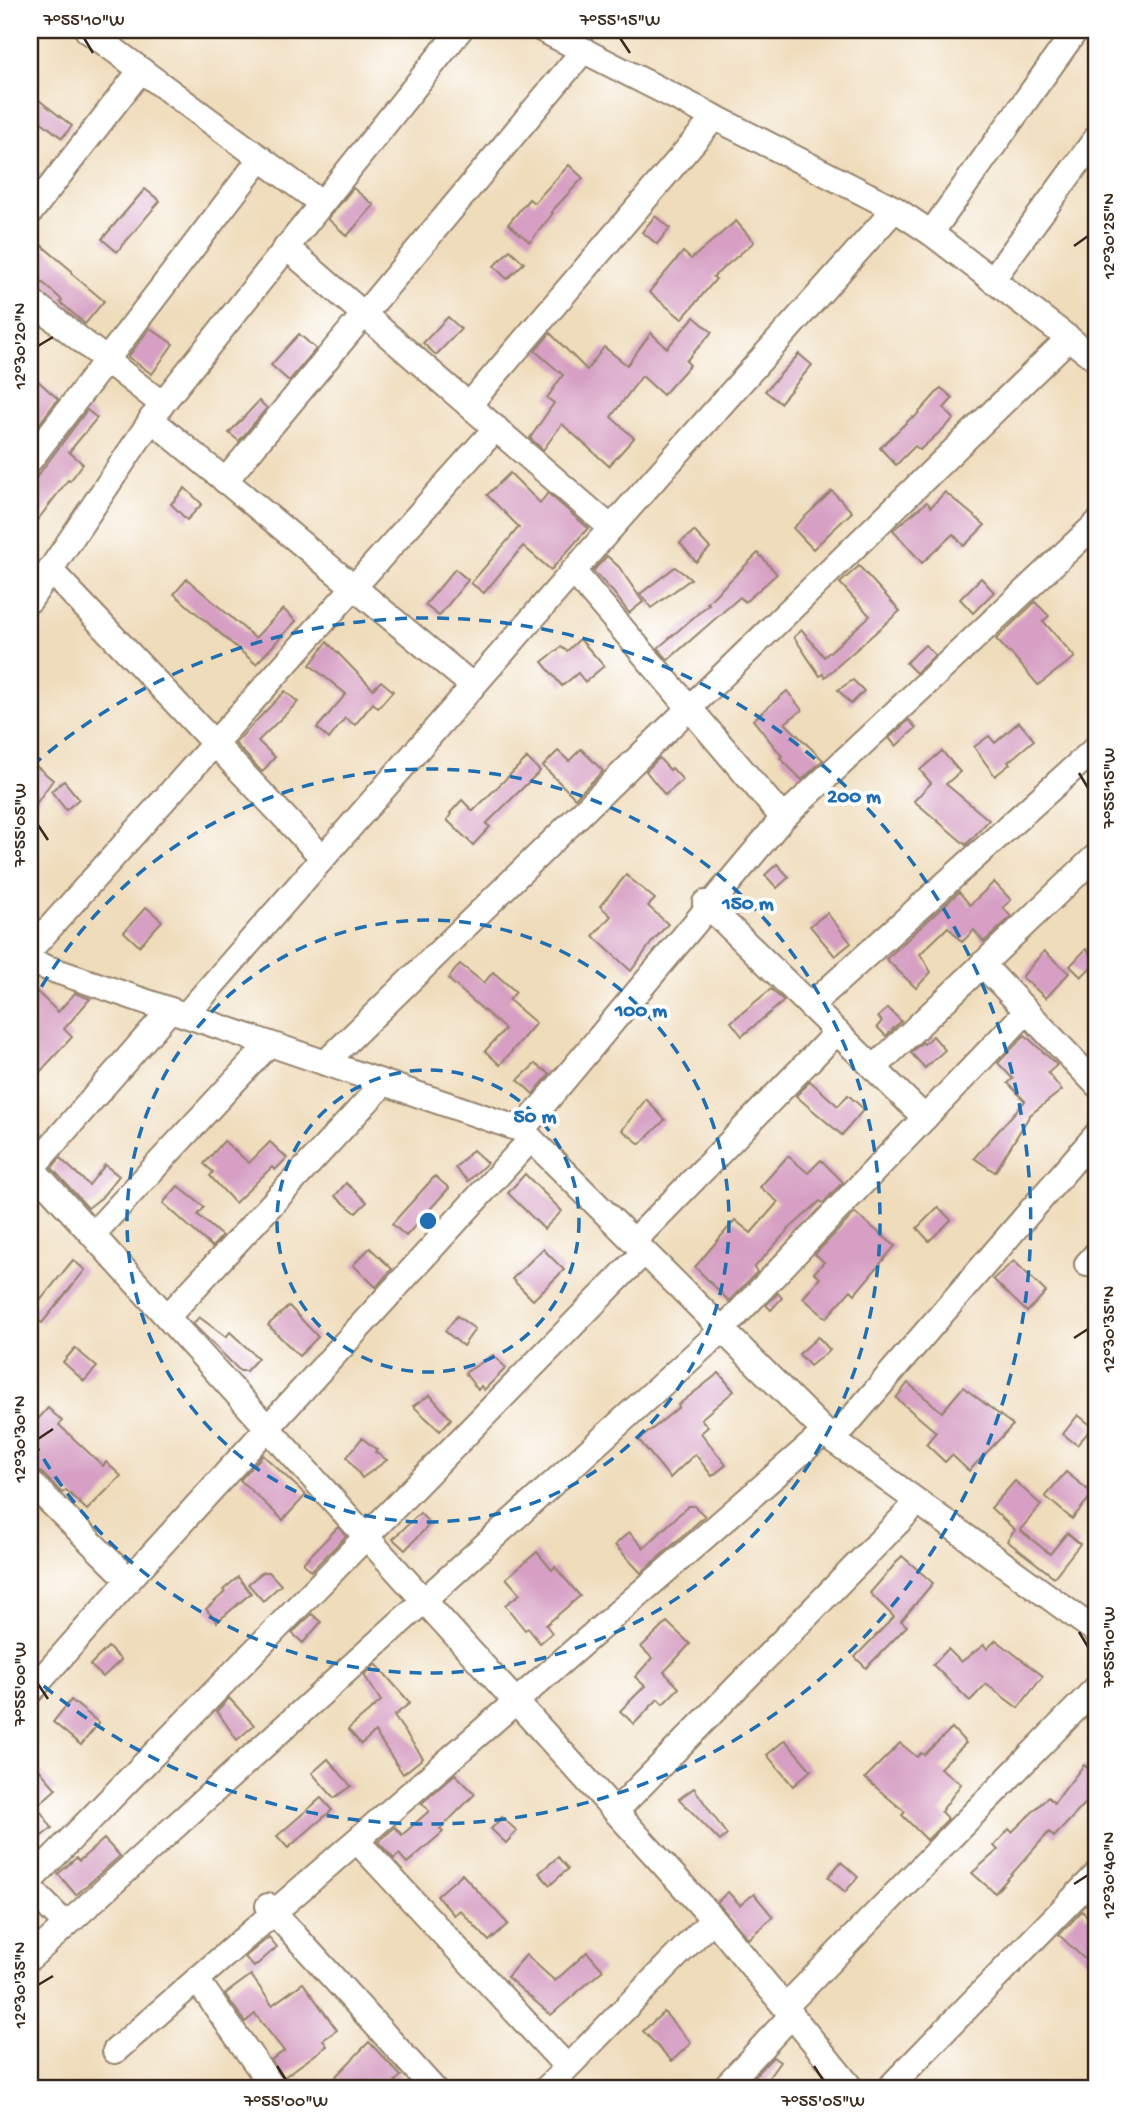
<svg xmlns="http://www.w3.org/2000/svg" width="1127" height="2119" viewBox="0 0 1127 2119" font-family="'Gochi Hand',sans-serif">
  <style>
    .building { fill: #d69fc3 }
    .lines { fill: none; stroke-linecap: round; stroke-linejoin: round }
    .street-casing { stroke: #95836c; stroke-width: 28 }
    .street { stroke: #fff; stroke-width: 24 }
    .ticks { fill: none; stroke: #3b2a1e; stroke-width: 2.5 }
    .ring { fill: none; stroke: #1f6fb2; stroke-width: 3.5; stroke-dasharray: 12 9 }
    .centre { fill: #1f6fb2; stroke: #fff; stroke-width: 3.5 }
    .ring-label { font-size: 21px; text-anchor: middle; font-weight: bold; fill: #1f6fb2; stroke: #fff; stroke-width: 7; stroke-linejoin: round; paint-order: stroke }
    .neatline { fill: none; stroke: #3b2a1e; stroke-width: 2.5 }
    .ticks-label { font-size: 18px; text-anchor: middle; fill: #3b2a1e }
  </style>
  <rect width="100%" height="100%" fill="#fff"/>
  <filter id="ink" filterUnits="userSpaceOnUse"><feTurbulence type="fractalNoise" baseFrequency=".0143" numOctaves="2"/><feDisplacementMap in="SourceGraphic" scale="14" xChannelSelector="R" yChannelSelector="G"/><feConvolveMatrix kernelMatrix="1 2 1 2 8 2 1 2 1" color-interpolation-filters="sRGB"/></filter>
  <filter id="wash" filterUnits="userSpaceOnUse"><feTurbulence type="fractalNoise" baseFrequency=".00686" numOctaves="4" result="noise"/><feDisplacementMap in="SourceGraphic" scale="28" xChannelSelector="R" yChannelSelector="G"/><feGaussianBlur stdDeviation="1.57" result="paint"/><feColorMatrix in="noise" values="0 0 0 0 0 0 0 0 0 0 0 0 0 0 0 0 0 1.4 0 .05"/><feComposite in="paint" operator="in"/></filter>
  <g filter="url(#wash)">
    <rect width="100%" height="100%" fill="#efdcbb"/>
    <g id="blocks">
      <!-- building -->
      <g class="building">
        <polygon points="30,93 72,126 62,138 30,113"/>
        <polygon points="569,165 583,178 551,212 553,213 530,242 508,224 529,199 534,203"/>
        <polygon points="353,188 374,205 347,236 328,219"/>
        <polygon points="145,189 160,201 117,252 102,239"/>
        <polygon points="655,216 670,228 657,244 642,232"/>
        <polygon points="736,221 754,242 713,277 716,279 682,319 649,292 683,252 691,259"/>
        <polygon points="40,244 72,271 71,273 104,301 85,324 60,302 62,300 30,271 30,256"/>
        <polygon points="510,250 524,263 507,279 494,266"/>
        <polygon points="448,317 461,329 436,355 423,343"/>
        <polygon points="694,317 712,332 686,361 690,365 663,395 642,376 611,417 634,438 609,466 562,424 543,450 530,438 554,403 547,398 563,375 535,351 550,333 587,370 604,347 627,365 651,333 667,348"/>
        <polygon points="150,328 173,344 152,374 128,357"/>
        <polygon points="299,334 316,349 289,381 271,365"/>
        <polygon points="799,354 812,365 780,403 765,391"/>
        <polygon points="37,380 58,399 39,424 30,417 30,390"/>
        <polygon points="941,388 953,398 944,408 954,419 920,450 915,446 896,465 880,448 912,417 914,418"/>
        <polygon points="259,401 267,408 239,441 229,433"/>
        <polygon points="87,410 97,418 69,452 83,464 70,481 68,480 30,530 30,486"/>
        <polygon points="510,473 540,503 548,493 588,528 551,570 523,546 484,593 471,583 519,527 487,495"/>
        <polygon points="185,488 202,504 187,520 171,504"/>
        <polygon points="832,491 852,512 813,549 793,528"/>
        <polygon points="945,492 985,525 964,546 953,534 922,563 893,530 927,502 931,507"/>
        <polygon points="694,531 710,548 696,562 680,543"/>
        <polygon points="758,553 777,574 745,602 740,597 668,660 658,648 709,604 707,603"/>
        <polygon points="607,556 619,567 643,602 629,613 613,592 593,571"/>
        <polygon points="859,566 900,611 825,677 823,674 820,676 794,637 802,630 824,657 870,616 840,583"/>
        <polygon points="675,567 691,579 651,608 640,594"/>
        <polygon points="455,569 468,580 439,616 425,605"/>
        <polygon points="981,578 994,592 973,613 960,599"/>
        <polygon points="187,579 255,638 283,609 296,621 256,664 174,594"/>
        <polygon points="1035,602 1049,616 1043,621 1075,657 1038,685 1010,652 1009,653 996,639"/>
        <polygon points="580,639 604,666 585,682 578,673 562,686 542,662 561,647 567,651"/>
        <polygon points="327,642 373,689 381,681 393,691 378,708 373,703 355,725 345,718 329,739 317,728 346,694 310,665"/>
        <polygon points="925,645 935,655 916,673 906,663"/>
        <polygon points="853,680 864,691 851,704 838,690"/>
        <polygon points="285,691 298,702 258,741 275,757 262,772 235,743"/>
        <polygon points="787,691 802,710 785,723 823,760 802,780 780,758 782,756 753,720"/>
        <polygon points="909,720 916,728 896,746 889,738"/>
        <polygon points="1019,722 1034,740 1008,762 1010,764 995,776 974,747 989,736 995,743"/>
        <polygon points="581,749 603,771 575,798 543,766 558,751 569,761"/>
        <polygon points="942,751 960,772 946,784 989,820 966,845 914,801 931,783 920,770"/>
        <polygon points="527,758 540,771 486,824 490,827 473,845 447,820 451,814 450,813 462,800 473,811"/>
        <polygon points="659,758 670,770 672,768 683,780 665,795 646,771"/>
        <polygon points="30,761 53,780 30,812"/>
        <polygon points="64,781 79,799 66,810 51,791"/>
        <polygon points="777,864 789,877 777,888 765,875"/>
        <polygon points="626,875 655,899 648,906 668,924 652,942 631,971 593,936 611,916 600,906"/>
        <polygon points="994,882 1011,900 1003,907 1011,917 984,942 974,930 962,942 948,927 920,954 931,972 916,988 886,959 959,892 970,905"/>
        <polygon points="146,907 162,921 139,946 124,932"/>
        <polygon points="827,913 851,943 835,956 810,926"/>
        <polygon points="1086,949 1097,961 1081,977 1070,966"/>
        <polygon points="1044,951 1069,973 1046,998 1022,977"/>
        <polygon points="460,964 484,983 493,972 516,992 509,1000 536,1023 500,1065 485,1051 505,1029 448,979"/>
        <polygon points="30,985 58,1012 75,993 90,999 64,1029 72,1037 30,1083"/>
        <polygon points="771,989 784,1001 742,1036 731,1022"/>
        <polygon points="888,1008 901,1021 886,1036 877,1027 882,1021 878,1017"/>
        <polygon points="1025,1035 1057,1065 1048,1073 1062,1090 1030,1115 995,1172 974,1158 1025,1101 1008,1083 1013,1079 998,1063"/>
        <polygon points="933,1036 945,1050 925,1068 911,1053 922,1042 924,1044"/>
        <polygon points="535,1064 550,1074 533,1094 518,1080"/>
        <polygon points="810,1081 838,1106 848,1095 864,1109 842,1135 796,1096"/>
        <polygon points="646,1099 665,1120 640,1144 622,1130"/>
        <polygon points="224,1141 249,1163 270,1142 287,1158 275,1170 272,1167 235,1203 210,1176 213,1172 204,1164"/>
        <polygon points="473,1150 487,1163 468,1181 455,1168"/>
        <polygon points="788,1156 808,1173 821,1160 843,1182 823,1203 820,1201 788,1230 754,1268 757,1272 729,1301 695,1267 735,1220 751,1233 778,1202 760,1187"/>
        <polygon points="60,1158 89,1185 105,1165 119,1176 101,1198 88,1208 52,1168"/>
        <polygon points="525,1174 562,1211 544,1229 508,1193"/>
        <polygon points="435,1176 449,1188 406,1236 392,1224"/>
        <polygon points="346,1183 367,1202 356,1213 335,1196"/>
        <polygon points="178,1186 204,1207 198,1215 222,1236 212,1247 163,1203"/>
        <polygon points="938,1207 951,1220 929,1241 917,1228"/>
        <polygon points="855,1213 895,1246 855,1294 851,1290 826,1318 803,1298 820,1278 814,1273 824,1262 815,1254"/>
        <polygon points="370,1248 392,1269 376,1287 353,1265"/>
        <polygon points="543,1249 564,1270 533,1300 512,1279"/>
        <polygon points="73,1260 85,1270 42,1323 30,1313"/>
        <polygon points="1014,1261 1046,1292 1027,1312 993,1279"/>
        <polygon points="778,1293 782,1298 771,1310 766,1305"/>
        <polygon points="289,1306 318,1337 299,1356 268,1325"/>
        <polygon points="457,1316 475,1329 463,1346 445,1331"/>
        <polygon points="199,1317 226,1337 230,1332 258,1358 246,1371 240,1371 193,1324"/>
        <polygon points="818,1337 830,1350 810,1366 799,1354"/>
        <polygon points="75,1348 97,1367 84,1381 63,1362"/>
        <polygon points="493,1355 506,1368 484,1390 481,1386 478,1390 465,1373"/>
        <polygon points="719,1373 734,1391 701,1419 708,1427 701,1433 726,1465 712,1476 695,1454 670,1478 639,1440 679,1407 678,1405"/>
        <polygon points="908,1383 942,1412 963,1387 1013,1425 969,1471 952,1455 945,1462 926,1444 936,1432 896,1398"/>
        <polygon points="430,1395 451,1419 440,1431 413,1406"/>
        <polygon points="48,1408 62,1421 59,1425 103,1466 106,1462 121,1476 87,1510 66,1490 62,1493 40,1471 30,1465 30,1428"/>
        <polygon points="1078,1415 1093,1427 1077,1445 1063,1434"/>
        <polygon points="362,1438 377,1450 375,1452 387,1460 362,1478 347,1457"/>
        <polygon points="263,1455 306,1495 283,1520 240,1480"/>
        <polygon points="1066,1472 1093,1494 1072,1519 1045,1496"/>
        <polygon points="1015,1481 1041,1505 1020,1530 1050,1554 1067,1533 1080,1544 1054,1577 1007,1541 1015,1530 991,1508"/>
        <polygon points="688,1506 694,1506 705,1516 641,1573 615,1545 629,1532 644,1548"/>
        <polygon points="420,1513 430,1524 405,1550 393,1539"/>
        <polygon points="338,1527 346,1536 311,1571 303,1563"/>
        <polygon points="537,1552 552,1570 555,1567 580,1596 546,1625 552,1633 540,1643 528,1628 525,1630 505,1605 520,1594 506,1578"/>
        <polygon points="902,1556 933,1583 901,1621 907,1626 866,1668 855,1657 894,1617 870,1593"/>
        <polygon points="263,1572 269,1572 281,1585 263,1601 248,1584"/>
        <polygon points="238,1577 251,1593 217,1622 206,1609 225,1592 223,1590"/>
        <polygon points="312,1614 321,1622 303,1643 292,1633"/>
        <polygon points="667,1622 690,1644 664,1672 679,1688 663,1704 658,1699 634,1724 620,1711 645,1686 635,1677 652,1658 641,1647"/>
        <polygon points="996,1640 1043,1676 1018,1708 986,1684 970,1701 933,1665 948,1649 961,1662 984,1645 987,1649"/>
        <polygon points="108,1647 121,1660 103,1677 90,1665"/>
        <polygon points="376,1664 410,1703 394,1716 423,1758 403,1774 375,1732 361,1744 348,1729 381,1701 364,1675"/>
        <polygon points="229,1698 254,1725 237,1740 217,1711"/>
        <polygon points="71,1700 99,1723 81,1745 53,1722"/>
        <polygon points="952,1728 966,1743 940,1768 961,1784 941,1812 948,1819 927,1840 902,1815 905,1812 865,1778 900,1743 917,1757 921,1753 924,1755"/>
        <polygon points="785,1740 811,1770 793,1786 767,1755"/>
        <polygon points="30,1759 56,1789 37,1806 52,1828 30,1845"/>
        <polygon points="328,1759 351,1786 334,1798 312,1773"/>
        <polygon points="1084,1765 1097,1776 1097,1791 1054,1837 1049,1832 995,1893 972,1873 998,1850 994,1846 1009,1829 1012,1832 1048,1797 1054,1803"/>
        <polygon points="455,1774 475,1794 440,1829 443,1832 407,1863 399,1854 394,1859 378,1842 395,1827 402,1835 429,1811 422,1803"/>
        <polygon points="694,1788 727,1835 720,1841 679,1799"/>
        <polygon points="321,1798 332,1810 288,1848 277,1836"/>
        <polygon points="502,1817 517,1831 506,1843 491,1829"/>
        <polygon points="104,1839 120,1856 76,1895 58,1874 76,1858 79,1861"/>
        <polygon points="558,1857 568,1869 550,1885 539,1873"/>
        <polygon points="841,1862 858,1877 845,1892 828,1877"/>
        <polygon points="462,1874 508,1924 489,1941 460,1910 454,1915 437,1896"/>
        <polygon points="728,1892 740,1905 754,1894 773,1917 748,1939 717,1902"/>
        <polygon points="1082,1911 1097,1927 1097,1971 1059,1935"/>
        <polygon points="269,1937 277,1947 254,1967 245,1957"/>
        <polygon points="587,1952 603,1970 551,2015 507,1977 526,1955 555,1981"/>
        <polygon points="251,1975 272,2005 303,1983 337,2030 323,2040 327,2046 284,2077 271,2060 284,2051 255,2014 245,2022 225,1994"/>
        <polygon points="664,2012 691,2043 672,2061 643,2031"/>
        <polygon points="369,2042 401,2076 395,2081 403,2089 346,2089 336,2076"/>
        <polygon points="773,2057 780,2062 761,2088 751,2080"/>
      </g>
    </g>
  </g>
  <g filter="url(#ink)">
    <use href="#blocks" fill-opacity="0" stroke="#95836c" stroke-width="2"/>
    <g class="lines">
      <!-- street casing -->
      <g class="street-casing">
        <g id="street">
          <polyline points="87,30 321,203"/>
          <polyline points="543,30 895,209 931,233 1097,360"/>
          <polyline points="30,213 141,70"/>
          <polyline points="931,233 1076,30"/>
          <polyline points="286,247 611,528"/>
          <polyline points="992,280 1097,137"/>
          <polyline points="30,300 162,404"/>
          <polyline points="469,405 715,117"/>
          <polyline points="151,419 473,686"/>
          <polyline points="30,460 261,158"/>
          <polyline points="225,481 584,50"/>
          <polyline points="50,570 323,858"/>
          <polyline points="573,571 783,818"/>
          <polyline points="30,600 162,404 460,30"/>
          <polyline points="705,903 925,1118"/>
          <polyline points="30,950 496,428"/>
          <polyline points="30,962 522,1130 833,1440 1097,1134"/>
          <polyline points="982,964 1097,1085"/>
          <polyline points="810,1006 1097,747"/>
          <polyline points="186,1015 611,528 895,209"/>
          <polyline points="325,1063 1069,338"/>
          <polyline points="874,1068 1097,855"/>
          <polyline points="522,1130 783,818 1097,523"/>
          <polyline points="30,1166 713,1919 852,2089"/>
          <polyline points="32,1168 170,1010"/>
          <polyline points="93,1234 269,1044"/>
          <polyline points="634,1241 837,1032"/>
          <polyline points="1087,1264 1097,1253"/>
          <polyline points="168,1316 384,1083"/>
          <polyline points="833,1440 1097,1632"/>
          <polyline points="30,1482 129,1580"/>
          <polyline points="30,1692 129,1580 531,1139"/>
          <polyline points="616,1811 918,1502"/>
          <polyline points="357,1841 567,2067"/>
          <polyline points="30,1881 644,1252"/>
          <polyline points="30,1888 66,1925"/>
          <polyline points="268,1906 434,2089"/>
          <polyline points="30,1958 722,1330 1027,1011"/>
          <polyline points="197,1980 274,2089"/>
          <polyline points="785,2007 1097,1687"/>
          <polyline points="115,2051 825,1432"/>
          <polyline points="546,2089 713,1919"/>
          <polyline points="723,2089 792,2015"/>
          <polyline points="888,2089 1097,1874"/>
        </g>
      </g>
      <!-- street -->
      <use href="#street" class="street"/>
    </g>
  </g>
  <!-- ticks -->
  <path class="ticks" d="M84 38 93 53M620 38 630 53M1074 246 1088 236M38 346 53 337M1079 773 1088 788M38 825 48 840M1074 1338 1088 1329M38 1439 53 1429M1079 1632 1088 1647M38 1684 48 1699M1074 1884 1088 1875M38 1985 53 1976M277 2066 286 2080M814 2066 823 2080"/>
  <!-- distance rings -->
  <g class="ring">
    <circle cx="428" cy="1221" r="151"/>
    <circle cx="428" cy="1221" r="301"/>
    <path d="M31 1005A452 452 0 1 1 31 1437"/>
    <path d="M32 766A603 603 0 1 1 32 1676"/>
  </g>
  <circle cx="428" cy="1221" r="10" class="centre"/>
  <g class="ring-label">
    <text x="854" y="802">200 m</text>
    <text x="748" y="909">150 m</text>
    <text x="641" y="1016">100 m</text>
    <text x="535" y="1122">50 m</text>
  </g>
  <!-- margin -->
  <rect width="1127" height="2119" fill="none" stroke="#fff" stroke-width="77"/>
  <rect x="38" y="38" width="1050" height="2042" class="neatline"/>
  <g class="ticks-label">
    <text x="84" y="25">7°55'10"W</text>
    <text x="620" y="25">7°55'15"W</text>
    <text transform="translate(1108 236) rotate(-90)" y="6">12°30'25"N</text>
    <text transform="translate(19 346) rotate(-90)" y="6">12°30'20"N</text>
    <text transform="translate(1108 788) rotate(-90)" y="6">7°55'15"W</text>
    <text transform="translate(19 825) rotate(-90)" y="6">7°55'05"W</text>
    <text transform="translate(1108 1329) rotate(-90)" y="6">12°30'35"N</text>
    <text transform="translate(19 1439) rotate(-90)" y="6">12°30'30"N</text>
    <text transform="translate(1108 1647) rotate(-90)" y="6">7°55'10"W</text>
    <text transform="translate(19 1684) rotate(-90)" y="6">7°55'00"W</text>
    <text transform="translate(1108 1875) rotate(-90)" y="6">12°30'40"N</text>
    <text transform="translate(19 1985) rotate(-90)" y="6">12°30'35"N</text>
    <text x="286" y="2106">7°55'00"W</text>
    <text x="823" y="2106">7°55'05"W</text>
  </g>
</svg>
